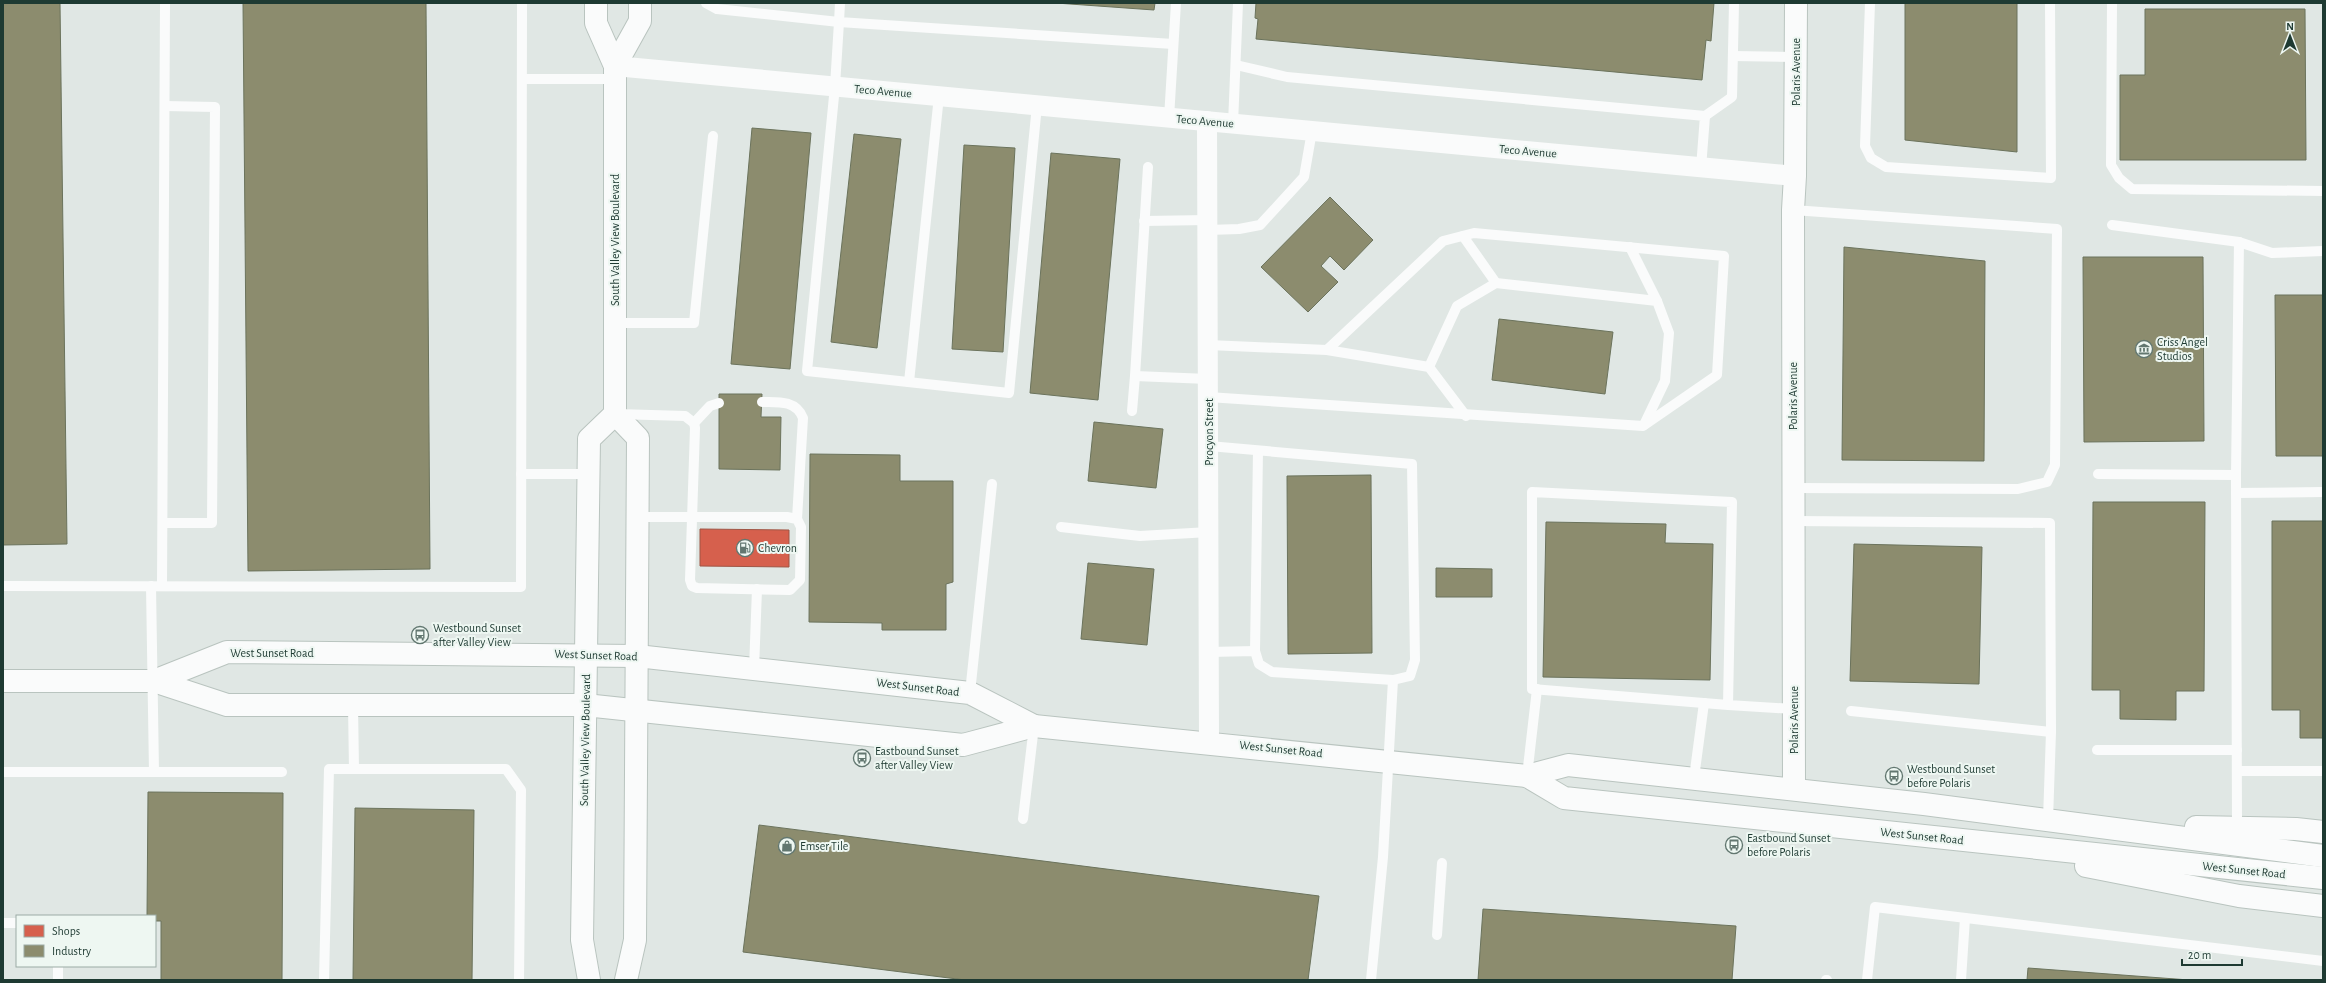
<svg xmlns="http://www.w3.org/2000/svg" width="2326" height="983" viewBox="0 0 2326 983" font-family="'Alegreya Sans',sans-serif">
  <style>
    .shops { fill: #d6604d; stroke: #9f5545 }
    .industry { fill: #8c8c6e; stroke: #6b735c }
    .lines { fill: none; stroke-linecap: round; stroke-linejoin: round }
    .secondary-casing { stroke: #b9c4bf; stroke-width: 24 }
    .lane { stroke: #fafbfb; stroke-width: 10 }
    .street { stroke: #fafbfb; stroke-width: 20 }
    .secondary { stroke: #fafbfb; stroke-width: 22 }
    .labels { text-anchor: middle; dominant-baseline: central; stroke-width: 4; stroke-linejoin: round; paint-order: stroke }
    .street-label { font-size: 12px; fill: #1e3a32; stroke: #eef7f2 }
    .poi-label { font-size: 12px; fill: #1e3a32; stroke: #eef7f2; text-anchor: start }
  </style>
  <rect width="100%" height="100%" fill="#e0e7e4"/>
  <!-- shops -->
  <polygon class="shops" points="700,529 789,530 789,567 700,566"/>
  <!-- industry -->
  <g class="industry">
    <polygon points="3,3 60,3 67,544 3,545"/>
    <polygon points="243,3 426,3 430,569 248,571"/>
    <polygon points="1056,3 1155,3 1154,10"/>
    <polygon points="1256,3 1714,3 1711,41 1706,40 1702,80 1256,39 1258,19 1255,18"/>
    <polygon points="1905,3 2017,3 2017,152 1905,140"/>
    <polygon points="2145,9 2305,9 2306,160 2120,160 2120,75 2145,75"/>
    <polygon points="752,128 811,133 790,369 731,364"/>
    <polygon points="854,134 901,139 877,348 831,342"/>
    <polygon points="964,145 1015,148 1003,352 952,349"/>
    <polygon points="1051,153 1120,159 1098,400 1030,393"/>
    <polygon points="1330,197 1373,240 1344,270 1330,256 1321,266 1338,282 1308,312 1261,267"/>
    <polygon points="1844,247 1985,261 1984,461 1842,460"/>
    <polygon points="2083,257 2203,257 2204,441 2084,442"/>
    <polygon points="2275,295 2323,295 2323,456 2276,456"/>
    <polygon points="1499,319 1613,332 1605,394 1492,380"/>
    <polygon points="719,394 762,394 761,417 781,417 780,470 719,469"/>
    <polygon points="1094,422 1163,429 1156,488 1088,481"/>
    <polygon points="810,454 900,455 900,481 953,481 953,582 946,584 946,630 882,630 882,623 809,622"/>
    <polygon points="1371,475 1372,653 1288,654 1287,476"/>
    <polygon points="2093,502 2205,502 2204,691 2176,691 2176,720 2120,719 2120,690 2092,690"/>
    <polygon points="2272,521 2323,521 2323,738 2300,738 2300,710 2272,710"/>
    <polygon points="1546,522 1666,524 1665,543 1713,544 1710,680 1543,677"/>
    <polygon points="1854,544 1982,547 1979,684 1850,681"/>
    <polygon points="1088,563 1154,569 1147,645 1081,639"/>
    <polygon points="1436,568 1492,569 1492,597 1436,597"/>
    <polygon points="148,792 283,793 282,980 161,980 161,921 155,921 155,916 147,916"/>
    <polygon points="355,808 474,810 472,980 353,980"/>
    <polygon points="759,825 1319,896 1308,980 965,980 743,952"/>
    <polygon points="1483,909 1736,926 1732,980 1478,980"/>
    <polygon points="2028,968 2189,980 2027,980"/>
  </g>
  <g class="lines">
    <!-- secondary casing -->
    <g class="secondary-casing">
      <g id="secondary">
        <polyline points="596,3 596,23 615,66 615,414 638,438 635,940 626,980"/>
        <polyline points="615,66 640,21 640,3"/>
        <polyline points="3,681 154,681 227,705 585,705 963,745 1034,726 1527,776 1568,765 1924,804 2323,856"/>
        <polyline points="154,681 227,652 637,656 970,693 1034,726"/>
        <polyline points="1527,776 1564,798 2323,878"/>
        <polyline points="1794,789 1793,210 1795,176 1796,3"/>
        <polyline points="2196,827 2296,829 2323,832"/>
        <polyline points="2086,866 2239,896 2323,906"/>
        <polyline points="589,980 582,940 589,439 615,414"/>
      </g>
    </g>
    <!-- lane -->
    <g class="lane">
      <polyline points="706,3 717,9 839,22 835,86 807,371 1009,393 1037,105"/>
      <polyline points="840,3 839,22 1173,44"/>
      <polyline points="1870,3 1865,146 1871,158 1886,167 2051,178 2050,3"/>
      <polyline points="2112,3 2111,165 2119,178 2132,189 2323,191"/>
      <polyline points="1733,56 1796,57"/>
      <polyline points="1236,65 1287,77 1705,116 1701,168"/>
      <polyline points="522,79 615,79"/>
      <polyline points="1705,116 1732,97 1734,3"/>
      <polyline points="1169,118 1176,3"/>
      <polyline points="1233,124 1238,3"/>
      <polyline points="1148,167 1135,376 1208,379"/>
      <polyline points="1793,210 2057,229 2055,465 2047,482 2018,489 1794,488"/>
      <polyline points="1144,221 1208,220"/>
      <polyline points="2112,225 2239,242 2236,475"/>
      <polyline points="1208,230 1239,229 1260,225 1304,177 1312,131"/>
      <polyline points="1463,236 1496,283"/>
      <polyline points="2239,242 2272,253 2323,251"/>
      <polyline points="1630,247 1657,301"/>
      <polyline points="615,323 694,323 713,136"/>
      <polyline points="1208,345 1327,350 1429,367 1466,416"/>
      <polyline points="1429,367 1457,306 1496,283 1657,301 1669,333 1665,381 1644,425"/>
      <polyline points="909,382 939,96"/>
      <polyline points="1208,397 1643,426 1717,375 1724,256 1474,233 1443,241 1327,350"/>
      <path d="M762 402C778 402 796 400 803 418L797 519"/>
      <polyline points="1132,411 1135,376"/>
      <polyline points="617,414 685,416 694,423 695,428 690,580 692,586 697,588 790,590 800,580 801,527 797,519 787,517 638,517"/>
      <polyline points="694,423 710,406 719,403"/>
      <polyline points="1209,446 1412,464 1415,660 1410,676 1393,680 1272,672 1259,664 1255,651 1209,652"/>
      <polyline points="521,474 588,474"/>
      <polyline points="2098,474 2236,475 2237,828"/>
      <polyline points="2236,493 2323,492"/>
      <polyline points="1794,521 2050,523 2051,732 2048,820"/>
      <polyline points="163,523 212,523 215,107 165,106"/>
      <polyline points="1061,527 1140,536 1209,532"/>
      <polyline points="3,586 521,587 522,3"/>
      <polyline points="151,586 154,772"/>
      <polyline points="162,586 165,3"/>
      <polyline points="1255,651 1258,451"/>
      <polyline points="754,669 757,589"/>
      <polyline points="970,693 992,484"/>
      <polyline points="353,705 354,769"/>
      <polyline points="1728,705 1532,689 1532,492 1732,502 1728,705 1794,709"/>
      <polyline points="1851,711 2051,732"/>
      <polyline points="2097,750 2237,750"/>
      <polyline points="2237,771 2323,771"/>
      <polyline points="3,772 282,772"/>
      <polyline points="1527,776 1537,689"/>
      <polyline points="1694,778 1704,703"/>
      <polyline points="1023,819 1034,726"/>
      <polyline points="3,923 17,923"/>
      <polyline points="1437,935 1442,863"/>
      <polyline points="58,980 58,966"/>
      <polyline points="324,980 329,769 506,769 521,790 519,980"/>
      <polyline points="1371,980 1383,857 1393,680"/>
      <polyline points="1826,980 1827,980"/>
      <polyline points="1867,980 1875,907 2323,961"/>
      <polyline points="1961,980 1965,918"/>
    </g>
    <!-- street -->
    <g class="street">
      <polyline points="615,66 1795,176"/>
      <polyline points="1207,121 1209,742"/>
    </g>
    <!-- secondary -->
    <use href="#secondary" class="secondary"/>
  </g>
  <!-- icons -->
  <defs>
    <g id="museum-ring" transform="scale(0.9)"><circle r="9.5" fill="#eef7f2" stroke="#627770" stroke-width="1.5"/><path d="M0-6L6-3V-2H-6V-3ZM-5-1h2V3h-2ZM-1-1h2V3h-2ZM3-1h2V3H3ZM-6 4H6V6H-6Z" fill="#627770"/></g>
    <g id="fuel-ring" transform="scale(0.9)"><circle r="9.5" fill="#eef7f2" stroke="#627770" stroke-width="1.5"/><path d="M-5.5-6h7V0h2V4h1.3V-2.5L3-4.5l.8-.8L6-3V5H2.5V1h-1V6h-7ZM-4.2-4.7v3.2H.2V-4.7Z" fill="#627770"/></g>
    <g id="bus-ring" transform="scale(0.9)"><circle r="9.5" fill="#eef7f2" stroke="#627770" stroke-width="1.5"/><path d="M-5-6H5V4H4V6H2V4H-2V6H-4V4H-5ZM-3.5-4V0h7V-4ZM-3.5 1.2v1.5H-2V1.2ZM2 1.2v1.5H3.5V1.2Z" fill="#627770"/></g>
    <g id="shop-ring" transform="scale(0.9)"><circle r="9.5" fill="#eef7f2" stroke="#627770" stroke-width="1.5"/><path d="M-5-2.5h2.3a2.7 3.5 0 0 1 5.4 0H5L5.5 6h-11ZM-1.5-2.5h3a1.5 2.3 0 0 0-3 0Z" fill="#627770"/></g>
  </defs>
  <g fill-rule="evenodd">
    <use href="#museum-ring" x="2144" y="349"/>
    <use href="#fuel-ring" x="745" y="548"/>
    <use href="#bus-ring" x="420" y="635"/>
    <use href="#bus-ring" x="862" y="758"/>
    <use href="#bus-ring" x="1894" y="776"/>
    <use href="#bus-ring" x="1734" y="845"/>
    <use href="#shop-ring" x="787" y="846"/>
  </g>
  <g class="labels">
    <!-- street labels -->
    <g class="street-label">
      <text transform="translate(1796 72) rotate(-90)">Polaris Avenue</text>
      <text transform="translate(883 91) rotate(5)">Teco Avenue</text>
      <text transform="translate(1205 121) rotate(5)">Teco Avenue</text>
      <text transform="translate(1528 151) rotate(5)">Teco Avenue</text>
      <text transform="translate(615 240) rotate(-90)">South Valley View Boulevard</text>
      <text transform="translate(1793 396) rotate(-90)">Polaris Avenue</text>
      <text transform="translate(1209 432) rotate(-90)">Procyon Street</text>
      <text x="272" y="653">West Sunset Road</text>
      <text transform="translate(596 655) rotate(2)">West Sunset Road</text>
      <text transform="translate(918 687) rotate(7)">West Sunset Road</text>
      <text transform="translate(1794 720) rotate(-90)">Polaris Avenue</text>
      <text transform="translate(585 740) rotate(-89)">South Valley View Boulevard</text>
      <text transform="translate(1281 749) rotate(6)">West Sunset Road</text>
      <text transform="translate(1922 836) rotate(6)">West Sunset Road</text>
      <text transform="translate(2244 870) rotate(6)">West Sunset Road</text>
    </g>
    <!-- poi labels -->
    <g class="poi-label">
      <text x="2157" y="342">Criss Angel<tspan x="2157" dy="14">Studios</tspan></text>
      <text x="758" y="548">Chevron</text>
      <text x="433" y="628">Westbound Sunset<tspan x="433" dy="14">after Valley View</tspan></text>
      <text x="875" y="751">Eastbound Sunset<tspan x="875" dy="14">after Valley View</tspan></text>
      <text x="1907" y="769">Westbound Sunset<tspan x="1907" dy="14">before Polaris</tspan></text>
      <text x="1747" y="838">Eastbound Sunset<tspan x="1747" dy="14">before Polaris</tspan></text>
      <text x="800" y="846">Emser Tile</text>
    </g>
  </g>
  <!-- border -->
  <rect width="2326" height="983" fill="none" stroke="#1e3a32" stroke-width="8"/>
  <!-- legend -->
  <rect x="16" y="915" width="140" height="52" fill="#eef7f2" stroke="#9baba5"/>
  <rect x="24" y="925" width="20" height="12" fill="#d6604d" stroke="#9baba5"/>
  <text x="52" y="935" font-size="12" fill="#1e3a32">Shops</text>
  <rect x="24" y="945" width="20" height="12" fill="#8c8c6e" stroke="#9baba5"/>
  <text x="52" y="955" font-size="12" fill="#1e3a32">Industry</text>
  <!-- north arrow -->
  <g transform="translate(2290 36)" stroke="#eef7f2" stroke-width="3" paint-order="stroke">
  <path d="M0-3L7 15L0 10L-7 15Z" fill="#1e3a32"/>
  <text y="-6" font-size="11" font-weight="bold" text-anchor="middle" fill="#1e3a32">N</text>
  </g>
  <!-- scale -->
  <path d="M2182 959v6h60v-6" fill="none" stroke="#1e3a32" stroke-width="2"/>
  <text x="2188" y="959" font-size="12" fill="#1e3a32" stroke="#eef7f2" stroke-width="3" paint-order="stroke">20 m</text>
</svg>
